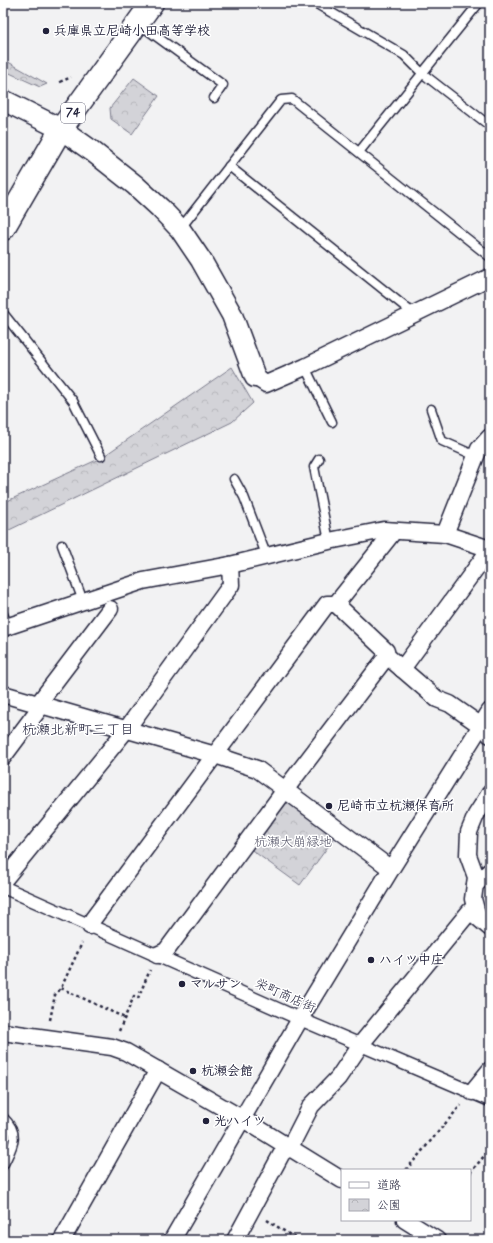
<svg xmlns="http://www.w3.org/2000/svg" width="493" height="1243" viewBox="0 0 493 1243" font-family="Mynerve,'Klee One',sans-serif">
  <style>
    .park { fill: url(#park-crowns); stroke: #7a7a8a }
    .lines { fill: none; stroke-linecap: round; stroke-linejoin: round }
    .service-casing { stroke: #22223b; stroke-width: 11 }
    .pedestrian-casing { stroke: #22223b; stroke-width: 15 }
    .minor-casing { stroke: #22223b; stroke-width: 19 }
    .tertiary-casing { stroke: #22223b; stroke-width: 23 }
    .primary-casing { stroke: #22223b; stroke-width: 25 }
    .path { stroke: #22223b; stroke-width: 2.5; stroke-dasharray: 3 3; stroke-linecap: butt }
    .service { stroke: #fff; stroke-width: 8 }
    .pedestrian { stroke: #fff; stroke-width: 12 }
    .minor { stroke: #fff; stroke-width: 16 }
    .tertiary { stroke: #fff; stroke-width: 20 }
    .primary { stroke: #fff; stroke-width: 22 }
    .poi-dot { fill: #22223b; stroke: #fff; stroke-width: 1.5 }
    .labels { text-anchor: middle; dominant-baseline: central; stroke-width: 3; stroke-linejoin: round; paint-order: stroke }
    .shield { fill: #fff; stroke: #646476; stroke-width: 1 }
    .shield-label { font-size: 12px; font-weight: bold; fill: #22223b }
    .poi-label { font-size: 13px; font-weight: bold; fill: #22223b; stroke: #fff; text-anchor: start }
    .park-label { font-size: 13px; fill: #57576a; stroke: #fff }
    .street-label { font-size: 13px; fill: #22223b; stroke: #fff }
    .neighbourhood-label { font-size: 14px; fill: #22223b; stroke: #fff }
  </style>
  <defs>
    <pattern id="park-crowns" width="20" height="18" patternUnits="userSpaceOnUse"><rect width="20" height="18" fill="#d3d3d8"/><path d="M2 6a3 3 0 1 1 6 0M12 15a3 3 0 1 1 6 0" fill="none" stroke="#b5b5ba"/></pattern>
  </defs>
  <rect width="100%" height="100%" fill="#f2f2f3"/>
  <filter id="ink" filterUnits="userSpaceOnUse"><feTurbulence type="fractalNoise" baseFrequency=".025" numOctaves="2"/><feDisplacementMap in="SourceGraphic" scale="8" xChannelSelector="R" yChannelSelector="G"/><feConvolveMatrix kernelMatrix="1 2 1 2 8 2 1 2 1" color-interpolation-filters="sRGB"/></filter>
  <g filter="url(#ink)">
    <!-- park -->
    <g class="park">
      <polygon points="3,59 47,84 40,87 3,70"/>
      <polygon points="134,78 159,96 132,134 111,119 110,108"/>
      <polygon points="232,367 253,403 232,422 3,533 3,503 101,458"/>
      <polygon points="282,801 288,801 335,837 300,885 249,848"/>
    </g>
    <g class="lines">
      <!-- service casing -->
      <g class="service-casing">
        <g id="service">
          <polyline points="315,3 404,55 422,73 490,126"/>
          <polyline points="138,23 223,85 214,98"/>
          <polyline points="359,152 479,3"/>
          <polyline points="229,166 414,314"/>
          <polyline points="180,229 281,100 292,99 490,257"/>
          <polyline points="3,313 73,401 101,456"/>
          <polyline points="305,367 332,422"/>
          <polyline points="431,409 442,441 476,456"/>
          <polyline points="319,459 314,467 329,541"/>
          <polyline points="234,479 244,497 267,557"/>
          <polyline points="62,545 83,601"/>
          <polyline points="3,614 8,626"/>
          <path d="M3 1117C22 1135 12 1147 3 1166"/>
        </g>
      </g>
      <!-- pedestrian casing -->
      <g class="pedestrian-casing">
        <polyline id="pedestrian" points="3,887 300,1019 490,1100"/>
      </g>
      <!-- minor casing -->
      <g class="minor-casing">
        <g id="minor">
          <polyline points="255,377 266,384 305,367 490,277"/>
          <polyline points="445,534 476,456 479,449 490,437"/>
          <polyline points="336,604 386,651 387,656 437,699 450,704 480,725 488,731 490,735"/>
          <polyline points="3,628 143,581 230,565 329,541 384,530 445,534 490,549"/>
          <polyline points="402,669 490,549"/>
          <polyline points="3,694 215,755 257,769 391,869"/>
          <polyline points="38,704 110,609"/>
          <polyline points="3,757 42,705"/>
          <polyline points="3,881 126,730 231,585 230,565"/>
          <polyline points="475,885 490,871"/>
          <polyline points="478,917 473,899 476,877 468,855 469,832 476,815 490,793"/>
          <polyline points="90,926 93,919 327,604 336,604 394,531"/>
          <polyline points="157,955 166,951 285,790 387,656"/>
          <polyline points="3,1032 112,1047 126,1052 243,1119 342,1180"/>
          <polyline points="472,1092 490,1070"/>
          <polyline points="405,1220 437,1240"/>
          <polyline points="62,1240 158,1070"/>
          <polyline points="172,1240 300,1019 391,869 490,711"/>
          <polyline points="235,1240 282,1153 290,1147 311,1106 338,1078 361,1044 470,911 490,928"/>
        </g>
      </g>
      <!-- tertiary casing -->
      <g class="tertiary-casing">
        <polyline id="tertiary" points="3,100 61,129 92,151 135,185 160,208 180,229 201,260 232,315 255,377"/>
      </g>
      <!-- primary casing -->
      <g class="primary-casing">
        <polyline id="primary" points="3,229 61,129 152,3"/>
      </g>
      <!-- path -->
      <g class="path">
        <polyline points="60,82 71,77"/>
        <polyline points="3,259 8,250"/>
        <polyline points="61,988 125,1018"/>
        <polyline points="50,1020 55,995 61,988 82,943"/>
        <polyline points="119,1031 134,996 138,998 150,970"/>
        <polyline points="406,1170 461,1105"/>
        <polyline points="470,1173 490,1149"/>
        <polyline points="267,1220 298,1240"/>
      </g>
      <!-- service -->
      <use href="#service" class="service"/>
      <!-- pedestrian -->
      <use href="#pedestrian" class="pedestrian"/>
      <!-- minor -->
      <use href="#minor" class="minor"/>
      <!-- tertiary -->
      <use href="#tertiary" class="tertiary"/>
      <!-- primary -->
      <use href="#primary" class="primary"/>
    </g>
  </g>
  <!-- markers -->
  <g class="poi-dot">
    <circle cx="46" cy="31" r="4"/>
    <circle cx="329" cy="806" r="4"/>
    <circle cx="371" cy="960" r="4"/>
    <circle cx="182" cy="984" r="4"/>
    <circle cx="193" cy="1071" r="4"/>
    <circle cx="206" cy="1121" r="4"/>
  </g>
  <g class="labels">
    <!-- shield labels -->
    <rect class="shield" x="61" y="103" width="24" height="20" rx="3"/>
    <g class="shield-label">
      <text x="73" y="113">74</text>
    </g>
    <!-- poi labels -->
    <g class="poi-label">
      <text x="54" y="31">兵庫県立尼崎小田高等学校</text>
      <text x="337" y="806">尼崎市立杭瀬保育所</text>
      <text x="379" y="960">ハイツ中庄</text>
      <text x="190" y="984">マルサン</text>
      <text x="201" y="1071">杭瀬会館</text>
      <text x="214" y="1121">光ハイツ</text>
    </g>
    <!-- park labels -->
    <g class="park-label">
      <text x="293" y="842">杭瀬大崩緑地</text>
    </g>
    <!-- street labels -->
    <g class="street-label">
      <text transform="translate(285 996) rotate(24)">栄町商店街</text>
    </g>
    <!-- neighbourhood labels -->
    <g class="neighbourhood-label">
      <text x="78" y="730">杭瀬北新町三丁目</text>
    </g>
  </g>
  <!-- margin -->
  <rect width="493" height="1243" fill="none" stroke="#fff" stroke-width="16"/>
  <rect x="8" y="8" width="477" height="1227" fill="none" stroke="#22223b" stroke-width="1.5" filter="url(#ink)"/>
  <!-- legend -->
  <rect x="341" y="1169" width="130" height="52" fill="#ffffff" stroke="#a7a7b1"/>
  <rect x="349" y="1182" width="20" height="6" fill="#ffffff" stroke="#a7a7b1"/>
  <text x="377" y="1189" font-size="12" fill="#22223b">道路</text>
  <rect x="349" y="1199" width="20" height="12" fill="url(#park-crowns)" stroke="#a7a7b1"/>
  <text x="377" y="1209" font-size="12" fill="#22223b">公園</text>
</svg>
